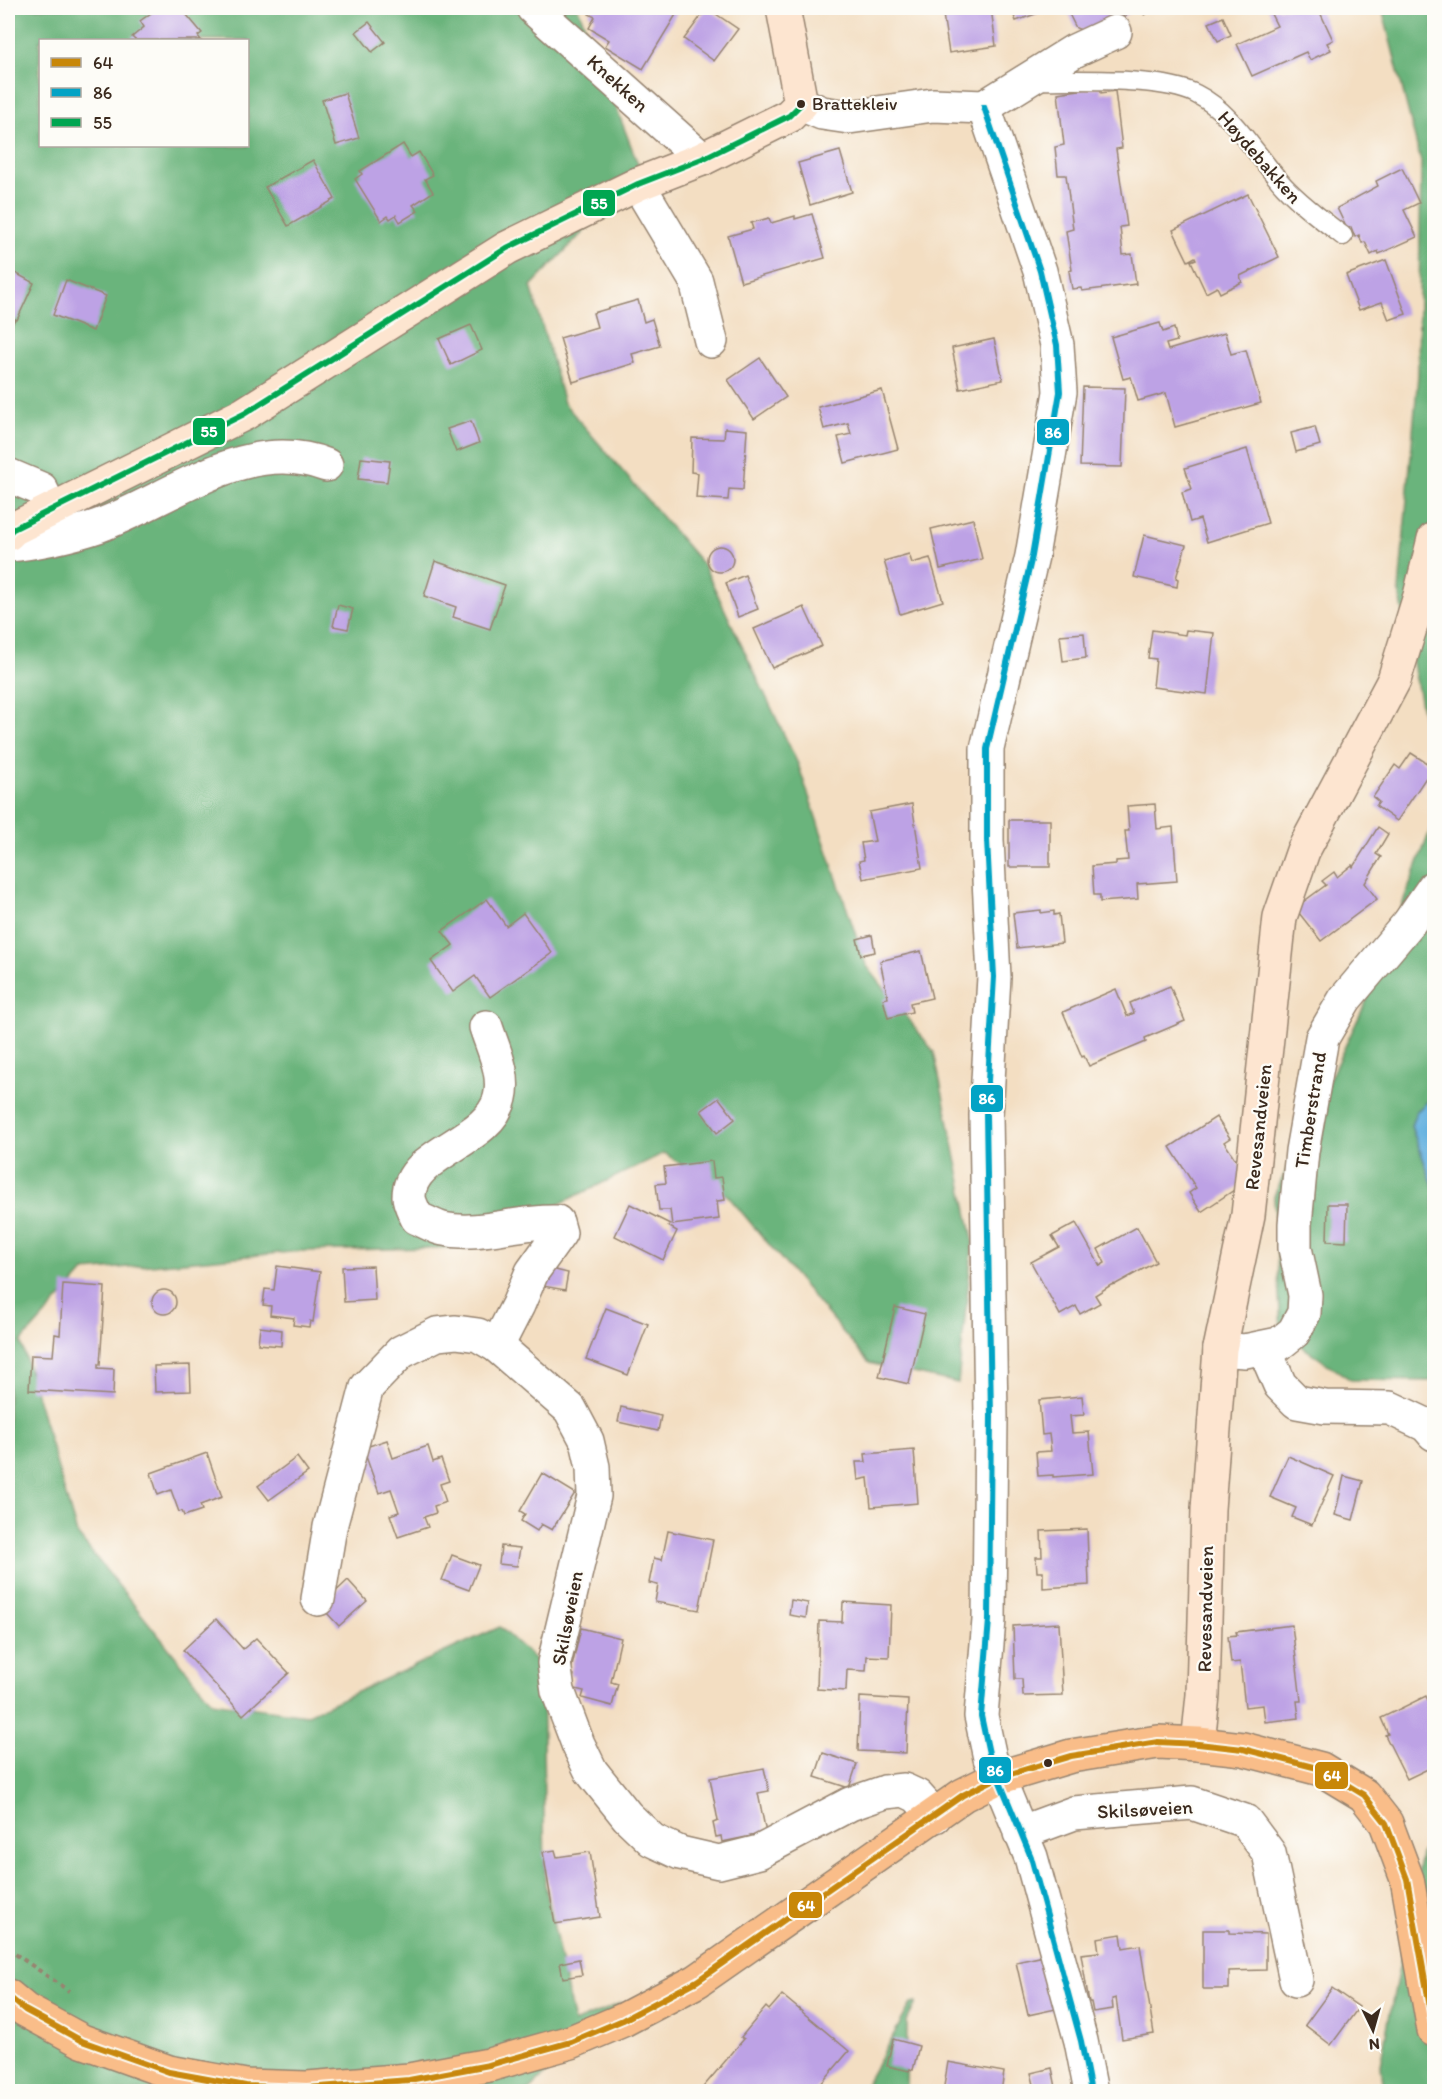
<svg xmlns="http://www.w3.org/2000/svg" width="1442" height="2099" viewBox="0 0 1442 2099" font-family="Itim,sans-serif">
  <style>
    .forest { fill: #6ab47c; stroke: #526f4d; stroke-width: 1.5; fill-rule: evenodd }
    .water { fill: #67b3e0; stroke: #516e7f; stroke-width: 1.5 }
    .building { fill: #bda2e5 }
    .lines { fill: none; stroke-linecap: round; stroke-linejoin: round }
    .service-casing { stroke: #978470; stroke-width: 21 }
    .minor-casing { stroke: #978470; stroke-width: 36 }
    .secondary-casing { stroke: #978470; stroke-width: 36 }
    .primary-casing { stroke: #978470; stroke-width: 36 }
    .path { stroke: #978470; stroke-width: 4; stroke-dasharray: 4.5 4.5; stroke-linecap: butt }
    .service { stroke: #fff; stroke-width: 18 }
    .minor { stroke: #fff; stroke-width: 33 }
    .secondary { stroke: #fde5d0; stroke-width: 33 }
    .primary { stroke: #f9bd89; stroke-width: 33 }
    .bus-1-casing { stroke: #fdfcf7; stroke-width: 10 }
    .bus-2-casing { stroke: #fdfcf7; stroke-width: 10 }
    .bus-3-casing { stroke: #fdfcf7; stroke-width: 10 }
    .bus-1 { stroke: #c88708; stroke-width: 6 }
    .bus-2 { stroke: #03a3c5; stroke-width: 6 }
    .bus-3 { stroke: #00a651; stroke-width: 6 }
    .bus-dot { fill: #3b2a1e; stroke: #fdfcf7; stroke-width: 2 }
    .labels { text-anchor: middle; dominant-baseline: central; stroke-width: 4.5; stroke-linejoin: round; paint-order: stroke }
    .bus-label { font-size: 18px; fill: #3b2a1e; stroke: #fdfcf7; text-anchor: start }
    .street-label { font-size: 20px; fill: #3b2a1e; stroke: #fdfcf7 }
    .line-badge { stroke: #fdfcf7; stroke-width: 2 }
    .badge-label { font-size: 16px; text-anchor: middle; font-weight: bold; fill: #fff }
  </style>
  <rect width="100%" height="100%" fill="#fdfcf7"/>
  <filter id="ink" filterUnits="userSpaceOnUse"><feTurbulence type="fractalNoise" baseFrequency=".0167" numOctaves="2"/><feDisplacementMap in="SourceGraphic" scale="12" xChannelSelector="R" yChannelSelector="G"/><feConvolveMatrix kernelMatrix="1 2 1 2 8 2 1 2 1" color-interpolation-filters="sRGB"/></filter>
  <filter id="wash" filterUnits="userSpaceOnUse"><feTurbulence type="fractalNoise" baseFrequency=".008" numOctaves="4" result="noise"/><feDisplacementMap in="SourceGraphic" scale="24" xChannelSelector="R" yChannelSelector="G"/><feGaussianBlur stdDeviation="1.35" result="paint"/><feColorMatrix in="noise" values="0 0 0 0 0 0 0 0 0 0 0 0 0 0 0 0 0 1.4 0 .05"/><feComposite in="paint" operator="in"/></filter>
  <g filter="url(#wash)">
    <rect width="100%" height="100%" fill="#f3dec2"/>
    <!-- forest -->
    <g class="forest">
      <path d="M8 8H578L641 172 531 286 564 403 704 566 798 764 866 965 934 1052 973 1240 958 1383 869 1363 728 1196 664 1153 471 1247 302 1251 85 1271 21 1342 77 1534 212 1702 306 1715 500 1627 542 1666 545 1884 574 2023 621 2003 528 2091 8 2092ZM40 40H248V146H40Z"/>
      <polygon points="1382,8 1434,8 1434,773 1399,590 1418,375 1421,162"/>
      <polygon points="1434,820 1434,1096 1416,1112 1411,1126 1434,1188 1434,1381 1351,1380 1281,1332 1274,1196 1366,1002"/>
      <polygon points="1434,1834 1434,2091 1383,2091 1380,2065 1421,1854"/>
      <polygon points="916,2003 907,2021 906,2091 861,2092 911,2004"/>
    </g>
    <!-- water -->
    <polygon class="water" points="1434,1096 1434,1188 1411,1126 1416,1112"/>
    <g id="blocks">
      <!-- building -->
      <g class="building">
        <polygon points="158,8 181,8 202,33 198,36 201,40 135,40 132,37 144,27 140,21"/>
        <polygon points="592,8 668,8 677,13 643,69 605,46 609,40 589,28 595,17 589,14"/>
        <polygon points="707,8 738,29 714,61 684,39"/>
        <polygon points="942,8 991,8 996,46 949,53"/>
        <polygon points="1011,8 1052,8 1016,21"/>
        <polygon points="1066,8 1132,8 1134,11 1088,33 1076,28"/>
        <polygon points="1268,8 1318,8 1333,40 1327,43 1331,50 1310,60 1306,52 1252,76 1237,44 1277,26"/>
        <polygon points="1223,17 1231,35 1218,41 1209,23"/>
        <polygon points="369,22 385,42 372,52 356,32"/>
        <polygon points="1101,87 1101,93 1115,91 1122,148 1116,149 1127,226 1120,227 1123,255 1132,254 1136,284 1082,291 1081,288 1072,289 1069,271 1072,270 1066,231 1073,229 1066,175 1058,175 1055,147 1064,145 1058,93"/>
        <polygon points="345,93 359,138 336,145 322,100"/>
        <polygon points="403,144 411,157 419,152 433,175 425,179 433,192 413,205 418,211 400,222 396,215 390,219 388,216 381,221 355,179 362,174 360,171"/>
        <polygon points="840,151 852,192 810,205 798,163"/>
        <polygon points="313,160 335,199 288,226 265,187"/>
        <polygon points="1402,168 1419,203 1404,210 1417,237 1379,254 1378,251 1371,255 1365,242 1362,243 1359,235 1355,237 1351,227 1347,229 1337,208 1378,186 1376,181"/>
        <polygon points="1248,194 1279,257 1240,276 1242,282 1220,293 1217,287 1206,293 1191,261 1196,259 1195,257 1188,261 1173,230"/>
        <polygon points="812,214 825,258 741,282 728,236 753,229 751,223 769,218 771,223 795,216 795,219"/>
        <polygon points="1386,260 1406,314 1389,320 1382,302 1359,310 1346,275"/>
        <polygon points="8,269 34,283 17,320 15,319 8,333"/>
        <polygon points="66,280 106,296 93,331 53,315"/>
        <polygon points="638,300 644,322 652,319 660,346 632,354 635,363 573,382 560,338 597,327 593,313"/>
        <polygon points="1160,323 1163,332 1174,328 1177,341 1166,344 1168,350 1225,333 1231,354 1246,350 1261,403 1175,427 1166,393 1138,401 1131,377 1123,379 1111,337"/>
        <polygon points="471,325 482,350 451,365 439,339"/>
        <polygon points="994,339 1003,380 960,389 952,348"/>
        <polygon points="760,358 786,397 754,419 728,380"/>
        <polygon points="1083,387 1125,388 1122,467 1080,466"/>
        <polygon points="882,390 898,449 845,463 838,437 851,434 848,423 824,429 818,407"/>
        <polygon points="471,421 479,443 456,452 447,429"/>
        <polygon points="1315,427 1320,445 1296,452 1291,433"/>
        <polygon points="725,428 747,430 743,490 729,489 728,500 696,498 698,473 691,472 692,438 724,439"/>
        <polygon points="1247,449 1268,523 1207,542 1200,519 1190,522 1182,492 1192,489 1185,468"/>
        <polygon points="361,458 390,461 387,482 358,479"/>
        <polygon points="973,519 982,559 940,569 931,529"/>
        <polygon points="1144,535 1186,545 1176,578 1178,579 1177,587 1134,577"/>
        <circle cx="720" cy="559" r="13"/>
        <polygon points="909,554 912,563 930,558 943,601 900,614 884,561"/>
        <polygon points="435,561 505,585 490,629 453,617 456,607 424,596"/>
        <polygon points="745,575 758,609 738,617 726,583"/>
        <polygon points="338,605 353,609 348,629 333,626"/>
        <polygon points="804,607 822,646 772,668 754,629"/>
        <polygon points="1152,630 1185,635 1186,630 1214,633 1207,694 1153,687 1156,659 1148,658"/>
        <polygon points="1084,633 1086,658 1063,661 1060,635"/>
        <polygon points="1411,753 1433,767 1397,821 1376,806 1379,802 1373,797 1395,765 1400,769"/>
        <polygon points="912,804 922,868 863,879 859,861 864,860 861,843 875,841 869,812"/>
        <polygon points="1155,804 1157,829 1173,827 1177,881 1137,884 1138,899 1100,902 1100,895 1094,895 1092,866 1116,864 1116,861 1128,860 1125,831 1129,831 1127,806"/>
        <rect x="1009" y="820" width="41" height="47"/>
        <polygon points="1378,827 1388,834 1376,854 1381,857 1365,883 1377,899 1321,941 1295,908 1326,885 1322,881 1334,872 1337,877 1352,865 1353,867"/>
        <polygon points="487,899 506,926 523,913 552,953 490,997 475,976 453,992 431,961 453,945 442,931"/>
        <polygon points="1041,910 1041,913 1054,911 1054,915 1059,914 1062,943 1017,948 1013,913"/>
        <polygon points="872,935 875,952 861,955 857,939"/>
        <polygon points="921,951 932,998 910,1003 912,1012 888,1018 883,999 888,998 880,961"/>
        <polygon points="1170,986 1185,1021 1145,1038 1146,1042 1089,1066 1084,1056 1082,1057 1063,1012 1116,989 1127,1016 1134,1013 1130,1003"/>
        <polygon points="719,1098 735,1119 717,1133 701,1111"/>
        <polygon points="1216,1117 1230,1138 1224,1142 1249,1180 1201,1212 1189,1193 1196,1188 1170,1147"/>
        <polygon points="712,1161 714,1178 722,1177 725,1200 717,1201 719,1219 672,1225 670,1210 659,1210 656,1184 666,1183 664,1167"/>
        <polygon points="630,1204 670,1224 668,1226 677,1231 663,1260 615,1236"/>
        <polygon points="1328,1204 1347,1204 1346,1242 1327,1241"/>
        <polygon points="1076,1223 1100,1266 1105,1263 1098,1249 1137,1227 1156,1262 1116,1284 1111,1285 1095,1295 1100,1303 1080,1314 1076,1306 1060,1315 1031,1262 1059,1247 1052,1236"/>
        <polygon points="277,1266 320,1272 313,1322 310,1321 309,1327 293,1325 294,1318 270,1315 271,1306 263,1305 265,1289 274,1290"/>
        <polygon points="373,1266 375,1300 344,1302 342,1267"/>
        <polygon points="547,1268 568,1273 565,1290 543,1286"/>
        <polygon points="63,1284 105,1287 100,1365 98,1364 98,1368 114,1369 113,1395 29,1390 31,1355 53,1356 55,1334 60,1335"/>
        <circle cx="164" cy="1302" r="12"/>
        <polygon points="895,1307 925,1314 909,1384 879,1377"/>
        <polygon points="606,1308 648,1324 628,1375 586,1359"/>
        <polygon points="260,1327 282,1330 281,1346 258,1344"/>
        <polygon points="190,1365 191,1391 155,1392 154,1366"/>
        <polygon points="1082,1396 1084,1415 1070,1416 1072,1433 1089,1432 1093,1474 1053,1477 1053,1475 1038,1476 1036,1452 1051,1451 1049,1434 1042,1435 1039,1400"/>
        <polygon points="621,1407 661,1416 658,1431 618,1422"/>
        <polygon points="387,1440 393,1458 428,1446 433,1462 441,1459 449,1481 440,1484 446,1502 434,1506 436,1513 424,1517 428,1527 398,1537 390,1515 399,1512 391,1489 379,1493 363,1448"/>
        <polygon points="914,1450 918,1503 871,1507 868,1478 858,1480 856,1462 866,1462 865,1454"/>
        <polygon points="207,1453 222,1497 200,1505 202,1510 184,1516 182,1511 179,1512 171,1490 158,1495 151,1473"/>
        <polygon points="1288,1456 1334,1476 1312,1525 1292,1517 1296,1508 1270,1497"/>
        <polygon points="297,1457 308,1472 269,1500 258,1486"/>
        <polygon points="542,1473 575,1493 552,1530 541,1524 537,1531 521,1521 525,1514 520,1511"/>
        <polygon points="1344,1476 1363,1481 1353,1520 1335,1515"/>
        <polygon points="1087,1529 1089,1585 1043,1588 1043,1572 1037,1572 1036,1557 1042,1557 1041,1531"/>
        <polygon points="668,1531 713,1540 699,1610 655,1602 658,1585 649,1583 654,1558 662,1560"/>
        <polygon points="501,1546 520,1548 517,1566 499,1564"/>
        <polygon points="452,1555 479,1565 469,1590 442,1580"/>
        <polygon points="348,1580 367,1601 339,1626 326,1612 326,1601"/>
        <polygon points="791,1600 808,1603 806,1618 789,1615"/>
        <polygon points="843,1602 891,1605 889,1657 867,1656 866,1671 847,1670 846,1691 817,1689 819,1621 842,1622"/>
        <polygon points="216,1619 243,1649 256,1638 289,1673 243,1715 183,1650"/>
        <polygon points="1059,1623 1063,1695 1023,1696 1022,1679 1015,1679 1013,1626"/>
        <polygon points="1292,1625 1301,1701 1297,1701 1299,1718 1265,1722 1263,1705 1245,1707 1240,1662 1231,1663 1228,1636 1237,1635 1236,1632"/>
        <polygon points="581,1628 621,1638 611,1682 618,1684 612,1706 582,1698 584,1691 571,1688 574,1675 570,1675"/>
        <polygon points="1426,1696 1434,1714 1434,1766 1407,1779 1385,1735 1388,1734 1381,1718"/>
        <polygon points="860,1697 908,1700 906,1753 858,1751"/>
        <polygon points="823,1753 857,1764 849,1788 815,1777"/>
        <polygon points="764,1768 769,1791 758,1793 766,1833 722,1842 721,1836 716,1837 713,1823 718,1821 710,1778"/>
        <polygon points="555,1850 557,1857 590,1852 600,1917 555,1924 543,1852"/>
        <polygon points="1203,1930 1229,1930 1229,1933 1266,1934 1266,1970 1229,1971 1229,1989 1203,1989"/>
        <polygon points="1121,1934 1123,1948 1140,1945 1154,2034 1122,2039 1116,1998 1112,1999 1113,2009 1093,2012 1091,2002 1089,2002 1081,1954 1099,1952 1097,1938"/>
        <polygon points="1044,1956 1056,2009 1028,2015 1016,1962"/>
        <polygon points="579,1959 582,1975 563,1978 560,1963"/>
        <polygon points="1332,1988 1359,2007 1331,2045 1305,2025"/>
        <polygon points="782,1995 849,2051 814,2092 699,2092 744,2039 741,2037 766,2007 769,2010"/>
        <polygon points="893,2039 919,2046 913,2070 910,2069 909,2071 887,2066"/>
        <polygon points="948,2062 1004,2072 1001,2092 943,2092"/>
        <polygon points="1052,2068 1057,2092 1036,2092 1031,2073"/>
      </g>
    </g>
  </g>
  <g filter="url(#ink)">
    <use href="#blocks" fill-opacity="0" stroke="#978470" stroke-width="1.5"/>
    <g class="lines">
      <!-- service casing -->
      <g class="service-casing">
        <path id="service" d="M1034 80C1076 81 1161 76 1196 94 1234 113 1256 156 1284 186 1302 205 1322 220 1343 236"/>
      </g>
      <!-- minor casing -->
      <g class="minor-casing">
        <g id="minor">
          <polyline points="533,8 702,159"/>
          <polyline points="801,104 822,113 849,117 933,105 984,107 1074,51 1115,32"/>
          <polyline points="984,107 1040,271 1057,345 1060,392 1032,556 987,749 987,840 994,977 986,1115 991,1416 989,1620 981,1716 990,1758 1031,1857 1081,2041 1091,2092"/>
          <polyline points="638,184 696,281 711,341"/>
          <polyline points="8,475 41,489 51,510"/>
          <path d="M8 545C34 543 72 535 98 526 170 500 247 434 326 465"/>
          <path d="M486 1027C493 1049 506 1074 500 1098 489 1143 409 1152 409 1196 409 1203 414 1211 417 1218 425 1221 434 1227 443 1229 481 1237 519 1220 557 1222L560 1233 532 1272 518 1305 497 1346"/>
          <polyline points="1264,1348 1280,1385 1297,1402 1325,1407 1390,1408 1426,1425 1434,1434"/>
          <polyline points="1220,1349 1245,1351 1279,1344 1294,1332 1304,1313 1305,1295 1295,1248 1295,1224 1302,1151 1322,1038 1345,999 1409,923 1434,887"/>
          <polyline points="318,1599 330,1527 367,1387 401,1352 437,1334 456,1332 478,1335 497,1346 570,1409 587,1441 593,1467 594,1496 554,1663 558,1691 578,1744 591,1771 627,1816 652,1840 680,1853 719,1862 759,1852 850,1804 885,1792 904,1790 917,1796 935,1816"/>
          <polyline points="1020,1833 1074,1813 1192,1803 1245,1821 1269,1853 1296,1980"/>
        </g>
      </g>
      <!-- secondary casing -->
      <g class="secondary-casing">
        <g id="secondary">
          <polyline points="8,534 13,529 244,414 507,248 638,184 702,159 789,116 801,104 783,8"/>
          <polyline points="1198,1744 1203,1695 1208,1509 1220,1349 1248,1215 1280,917 1303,851 1394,680 1420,596 1434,539"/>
        </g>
      </g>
      <!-- primary casing -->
      <g class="primary-casing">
        <polyline id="primary" points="8,1996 25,2010 82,2041 169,2072 246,2086 307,2088 409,2080 489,2065 571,2042 623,2020 697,1981 963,1795 997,1778 1071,1756 1158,1742 1198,1744 1243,1749 1321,1769 1364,1795 1386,1823 1407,1879 1434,2030"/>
      </g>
      <!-- path -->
      <g class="path">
        <polyline points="1143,14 1153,8"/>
        <polyline points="8,1949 69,1991"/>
      </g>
      <!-- service -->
      <use href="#service" class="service"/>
      <!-- minor -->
      <use href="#minor" class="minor"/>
      <!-- secondary -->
      <use href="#secondary" class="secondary"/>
      <!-- primary -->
      <use href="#primary" class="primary"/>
      <!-- bus-1 casing -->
      <g class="bus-1-casing">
        <polyline id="bus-1" points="8,1996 25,2010 82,2041 169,2072 246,2086 307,2088 409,2080 489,2065 571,2042 623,2020 697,1981 963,1795 997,1778 1071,1756 1158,1742 1198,1744 1243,1749 1321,1769 1364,1795 1386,1823 1407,1879 1434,2030"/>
      </g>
      <!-- bus-2 casing -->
      <g class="bus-2-casing">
        <polyline id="bus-2" points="984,107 1040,271 1057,345 1060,392 1032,556 987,749 987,840 994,977 986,1115 991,1416 989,1620 981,1716 990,1758 1031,1857 1081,2041 1091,2092"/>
      </g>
      <!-- bus-3 casing -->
      <g class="bus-3-casing">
        <polyline id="bus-3" points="8,534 13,529 244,414 507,248 638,184 702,159 789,116 801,104"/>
      </g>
      <!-- bus-1 -->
      <use href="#bus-1" class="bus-1"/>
      <!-- bus-2 -->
      <use href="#bus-2" class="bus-2"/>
      <!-- bus-3 -->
      <use href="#bus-3" class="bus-3"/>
    </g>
  </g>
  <!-- markers -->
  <g class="bus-dot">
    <circle cx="801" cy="104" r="5"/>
    <circle cx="1048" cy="1763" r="5"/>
  </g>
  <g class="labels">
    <!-- bus labels -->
    <g class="bus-label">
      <text x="812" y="104">Brattekleiv</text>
    </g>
    <!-- street labels -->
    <g class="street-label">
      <text transform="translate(618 83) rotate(42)">Knekken</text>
      <text transform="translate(1260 157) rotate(49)">Høydebakken</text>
      <text transform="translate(1310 1110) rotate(-81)">Timberstrand</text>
      <text transform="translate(1258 1127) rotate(-84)">Revesandveien</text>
      <text transform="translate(1205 1609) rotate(-89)">Revesandveien</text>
      <text transform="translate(567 1618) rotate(-79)">Skilsøveien</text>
      <text transform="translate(1145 1809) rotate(-3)">Skilsøveien</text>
    </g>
  </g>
  <g class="line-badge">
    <rect x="582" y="189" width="34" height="28" rx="6" fill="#00a651"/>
    <rect x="192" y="417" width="34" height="29" rx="6" fill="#00a651"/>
    <rect x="1036" y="418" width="34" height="28" rx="6" fill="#03a3c5"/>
    <rect x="970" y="1084" width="34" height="29" rx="6" fill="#03a3c5"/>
    <rect x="978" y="1756" width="34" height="28" rx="6" fill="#03a3c5"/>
    <rect x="1314" y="1761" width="35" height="29" rx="6" fill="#c88708"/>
    <rect x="788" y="1891" width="35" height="28" rx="6" fill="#c88708"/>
  </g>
  <g class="badge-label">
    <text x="599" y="209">55</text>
    <text x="209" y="437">55</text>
    <text x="1053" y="438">86</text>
    <text x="987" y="1104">86</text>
    <text x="995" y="1776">86</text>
    <text x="1332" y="1781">64</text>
    <text x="806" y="1911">64</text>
  </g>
  <!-- margin -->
  <rect width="1442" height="2099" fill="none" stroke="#fdfcf7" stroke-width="30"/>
  <!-- legend -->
  <rect x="39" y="39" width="210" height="108" fill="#fdfcf7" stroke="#afa8a0" stroke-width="1.5"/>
  <rect x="51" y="58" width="30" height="9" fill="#c88708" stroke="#afa8a0" stroke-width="1.5"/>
  <text x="93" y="69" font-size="18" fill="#3b2a1e">64</text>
  <rect x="51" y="88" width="30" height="9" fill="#03a3c5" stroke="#afa8a0" stroke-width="1.5"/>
  <text x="93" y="99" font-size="18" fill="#3b2a1e">86</text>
  <rect x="51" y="118" width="30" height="9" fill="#00a651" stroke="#afa8a0" stroke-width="1.5"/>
  <text x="93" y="129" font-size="18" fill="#3b2a1e">55</text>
  <!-- north arrow -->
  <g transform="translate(1373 2030) rotate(175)" stroke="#fdfcf7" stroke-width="4.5" paint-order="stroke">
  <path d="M0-4.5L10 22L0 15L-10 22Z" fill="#3b2a1e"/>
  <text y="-9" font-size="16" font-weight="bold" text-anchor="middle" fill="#3b2a1e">N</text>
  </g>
</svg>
